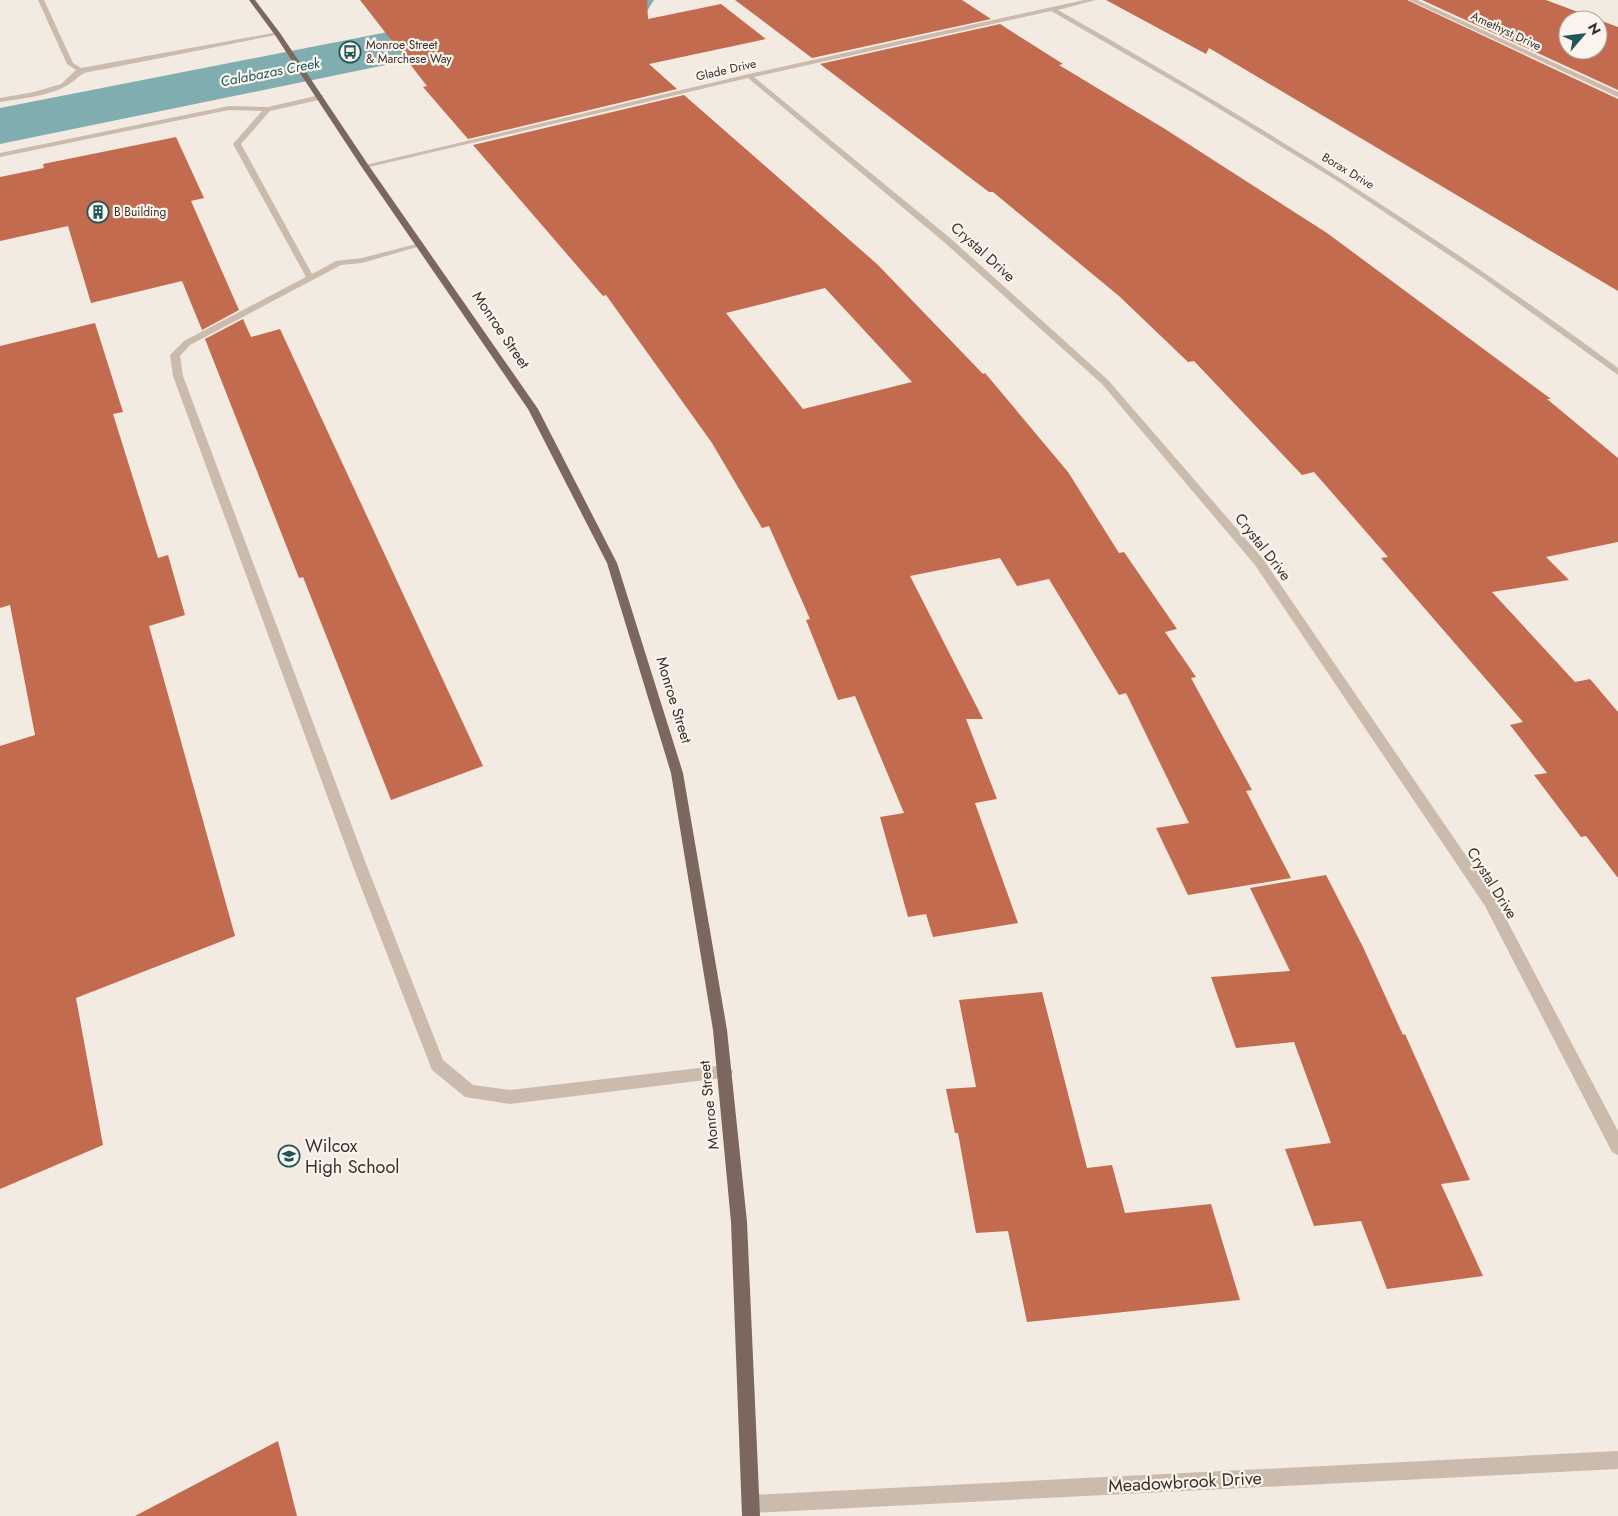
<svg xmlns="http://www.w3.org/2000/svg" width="1618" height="1516" viewBox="0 0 1618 1516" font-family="Jost,sans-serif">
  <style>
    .water { fill: #80adaf }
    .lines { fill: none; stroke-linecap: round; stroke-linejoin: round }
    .river { fill: #80adaf; fill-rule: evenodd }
    .building { fill: #c26b4f; fill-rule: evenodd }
    .minor { fill: #cbbbac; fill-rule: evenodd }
    .major { fill: #7b675d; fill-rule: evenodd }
    .labels { text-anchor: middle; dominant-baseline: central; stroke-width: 4.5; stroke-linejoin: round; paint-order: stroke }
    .far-street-label { font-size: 12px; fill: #3a302b; stroke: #faf4ed }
    .far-poi-label { font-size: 12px; fill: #3a302b; stroke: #faf4ed; text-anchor: start }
    .far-water-label { font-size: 14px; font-style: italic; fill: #21565a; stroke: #faf4ed }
    .street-label { font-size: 15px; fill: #3a302b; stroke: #faf4ed }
    .near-poi-label { font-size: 18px; fill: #3a302b; stroke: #faf4ed; text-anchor: start }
    .near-street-label { font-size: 18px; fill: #3a302b; stroke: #faf4ed }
  </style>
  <rect width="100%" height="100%" fill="#f3eae1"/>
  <!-- water -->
  <polygon class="water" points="207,70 236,70 246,87 224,96 0,141 0,110"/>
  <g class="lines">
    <!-- river -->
    <polygon class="river" points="551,0 654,0 647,11 629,15 0,144 0,108"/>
  </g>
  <!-- building -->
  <g class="building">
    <polygon points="360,0 647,0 648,19 721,4 766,39 649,64 677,89 468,139 423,87 427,86"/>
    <polygon points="735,0 962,0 991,19 812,58"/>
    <polygon points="1106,0 1407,0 1618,99 1618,291 1209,48 1206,54"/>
    <path d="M1422 0H1546L1618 27V90ZM1568 20H1598V50H1568Z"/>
    <polygon points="1000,24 1063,64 1059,65 1165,129 1327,233 1551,399 1547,399 1618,458 1618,542 1546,557 1569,580 1492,592 1575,682 1590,679 1618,712 1618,878 1586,836 1581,837 1534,775 1547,773 1510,725 1523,722 1381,558 1388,557 1314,472 1302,475 1194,361 1188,362 1119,296 993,192 989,192 820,64"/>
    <path d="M684 95 877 264 983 374 985 373 1068 472 1119 553 1124 552 1177 629 1165 632 1196 677 1191 678 1252 790 1246 791 1291 878 1188 895 1156 828 1189 823 1126 693 1119 695 1049 579 1017 586 1000 558 910 576 983 719H966L997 799 975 803 1018 923 933 937 926 914 908 917 880 817 904 813 855 696 838 700 806 620 810 619 769 526 762 528 712 443 606 295 603 296 473 145ZM825 288 912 382 803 409 726 313Z"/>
    <polygon points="176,137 204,198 191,201 239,310 202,330 182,281 91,303 68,226 0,241 0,177 44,168 43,164"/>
    <polygon points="243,319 251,337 280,329 483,766 391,800 303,577 299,578 205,339"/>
    <polygon points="95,323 123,412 113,414 158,558 168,555 185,615 149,626 235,936 76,998 103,1145 0,1189 0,746 35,735 10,605 0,608 0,346"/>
    <polygon points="1326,875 1363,947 1403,1035 1405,1034 1470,1180 1441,1184 1483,1276 1387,1289 1361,1221 1314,1226 1285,1149 1331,1143 1294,1042 1236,1048 1211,977 1290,971 1250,888"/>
    <polygon points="1042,992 1087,1168 1112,1165 1125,1213 1211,1204 1240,1300 1027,1322 1008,1231 976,1233 958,1133 955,1133 946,1089 976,1087 959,1000"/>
    <polygon points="278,1441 297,1516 135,1516"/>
  </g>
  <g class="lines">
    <!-- minor -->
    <g class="minor">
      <path d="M38 0H44L73 63 81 68 278 32 281 34 100 70C75 73 84 76 66 86 49 96 19 99 0 102V98L34 92 61 84 76 70 67 64Z"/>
      <path d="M1084 0H1096L1058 10C1251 119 1439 235 1618 368V375L1479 275 1339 182 1195 94 1051 11 754 77 950 238 1108 380 1263 559 1495 898 1618 1131V1155L1612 1152 1485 906 1255 565 1102 384 944 242 748 78 365 168 361 166 749 74Z"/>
      <polygon points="1409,0 1417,0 1618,92 1618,97"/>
      <polygon points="320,95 323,95 323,99 270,111 241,144 312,274 336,261 362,258 420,243 424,245 362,263 341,265 190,345 180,356 183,376 368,869 443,1060 473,1085 510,1090 725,1065 730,1067 733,1072 730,1077 510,1104 465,1097 432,1070 354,869 173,376 170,355 184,341 306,277 233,144 262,111 229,110 0,157 0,153 229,106 268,107"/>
      <polygon points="1618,1451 1618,1469 751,1513 744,1511 742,1504 744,1497 751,1495"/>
    </g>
    <!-- major -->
    <polygon class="major" points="249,0 255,0 280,33 369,166 538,409 617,563 683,773 727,1030 747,1222 760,1516 742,1516 731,1222 713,1030 671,773 607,563 528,409 361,166 275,35"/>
  </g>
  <!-- icons -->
  <defs>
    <g id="bus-ring" transform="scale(1.125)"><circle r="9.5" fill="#faf4ed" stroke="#21565a" stroke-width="1.5"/><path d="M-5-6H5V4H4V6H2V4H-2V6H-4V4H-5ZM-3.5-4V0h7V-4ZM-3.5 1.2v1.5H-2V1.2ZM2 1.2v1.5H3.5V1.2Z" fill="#21565a"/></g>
    <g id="building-ring" transform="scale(1.125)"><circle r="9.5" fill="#faf4ed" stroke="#21565a" stroke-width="1.5"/><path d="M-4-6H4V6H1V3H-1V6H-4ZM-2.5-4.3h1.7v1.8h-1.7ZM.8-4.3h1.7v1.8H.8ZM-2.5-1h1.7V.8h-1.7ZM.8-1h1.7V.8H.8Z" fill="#21565a"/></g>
    <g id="school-ring" transform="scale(1.125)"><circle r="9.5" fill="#faf4ed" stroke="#21565a" stroke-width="1.5"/><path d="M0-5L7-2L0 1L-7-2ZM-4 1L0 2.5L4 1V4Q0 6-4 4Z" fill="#21565a"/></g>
  </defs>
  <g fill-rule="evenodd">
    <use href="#bus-ring" x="350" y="52"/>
    <use href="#building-ring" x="98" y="212"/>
    <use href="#school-ring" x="289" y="1156"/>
  </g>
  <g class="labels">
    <!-- far-street labels -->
    <g class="far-street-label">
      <text transform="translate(1506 31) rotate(25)">Amethyst Drive</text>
      <text transform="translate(726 70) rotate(-13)">Glade Drive</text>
      <text transform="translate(1348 171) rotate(31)">Borax Drive</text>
    </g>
    <!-- far-poi labels -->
    <g class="far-poi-label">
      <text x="366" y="45">Monroe Street<tspan x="366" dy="14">&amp; Marchese Way</tspan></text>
      <text x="114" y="212">B Building</text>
    </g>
    <!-- far-water labels -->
    <g class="far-water-label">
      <text transform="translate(270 72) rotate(-11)">Calabazas Creek</text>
    </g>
    <!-- street labels -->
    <g class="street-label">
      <text transform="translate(983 252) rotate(42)">Crystal Drive</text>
      <text transform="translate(501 330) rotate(56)">Monroe Street</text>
      <text transform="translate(1263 547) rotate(52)">Crystal Drive</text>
      <text transform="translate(674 700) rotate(73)">Monroe Street</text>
      <text transform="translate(1492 883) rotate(58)">Crystal Drive</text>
      <text transform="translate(709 1105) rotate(-96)">Monroe Street</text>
    </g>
    <!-- near-poi labels -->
    <g class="near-poi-label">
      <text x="305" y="1146">Wilcox<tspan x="305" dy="21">High School</tspan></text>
    </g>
    <!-- near-street labels -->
    <g class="near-street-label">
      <text transform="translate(1185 1482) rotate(-3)">Meadowbrook Drive</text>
    </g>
  </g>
  <!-- north arrow -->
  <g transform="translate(1583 35) rotate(62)"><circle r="24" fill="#faf4ed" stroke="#ada69f"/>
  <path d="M0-4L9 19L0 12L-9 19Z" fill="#21565a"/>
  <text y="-8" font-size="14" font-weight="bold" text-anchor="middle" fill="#3a302b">N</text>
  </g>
</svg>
